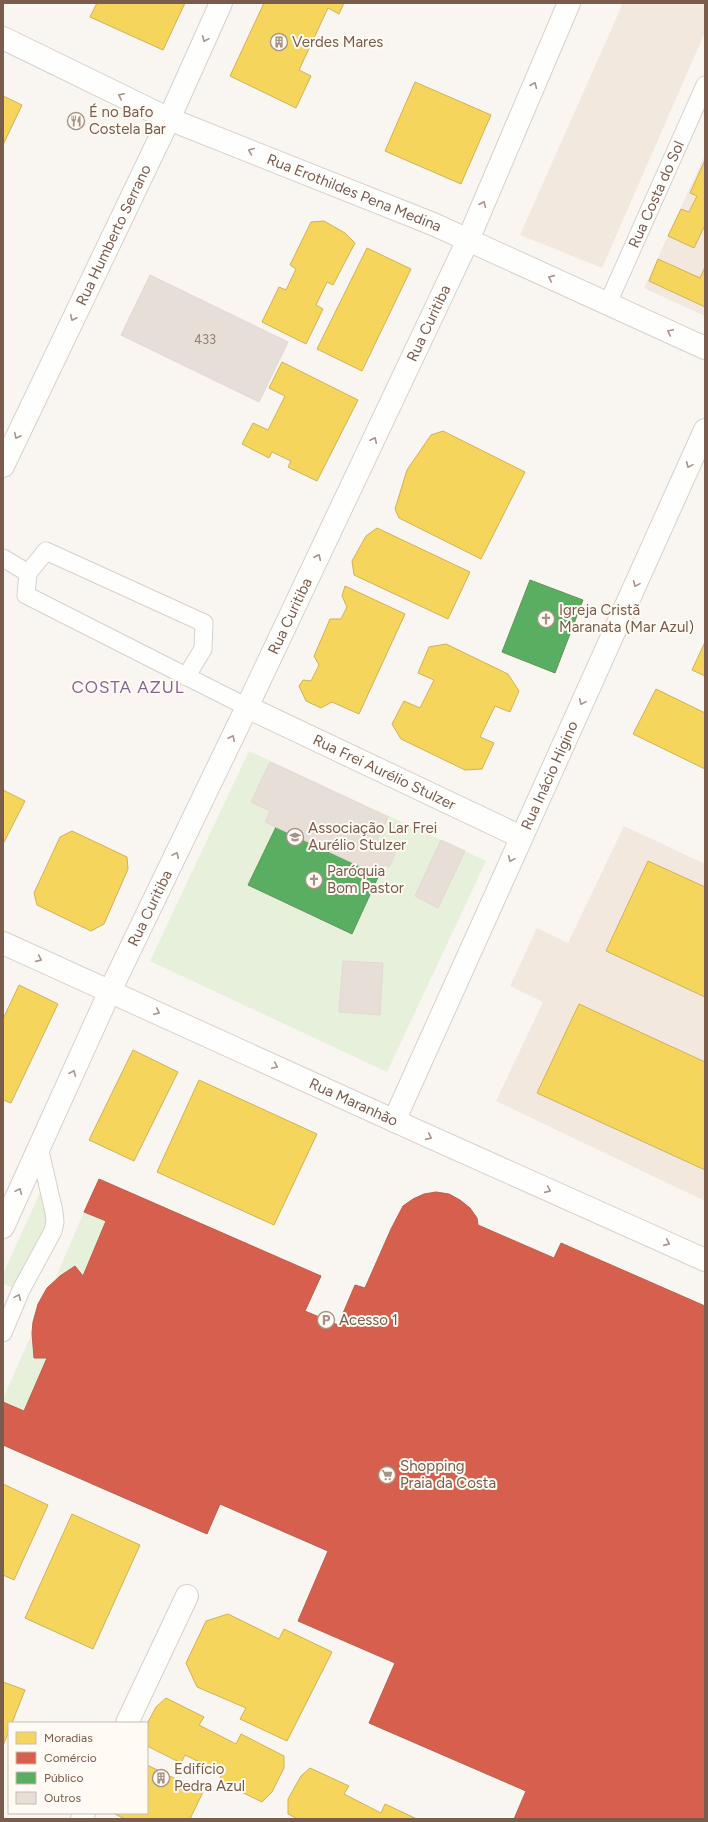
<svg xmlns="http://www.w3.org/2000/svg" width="708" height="1822" viewBox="0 0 708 1822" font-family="Figtree,sans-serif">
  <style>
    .residential { fill: #f2e8de }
    .green { fill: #e7f0db }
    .homes { fill: #f6d55c; stroke: #d1b158 }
    .shops { fill: #d6604d; stroke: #ba5f4d }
    .public { fill: #5aae61; stroke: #64955b }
    .building { fill: #e6ded7; stroke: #e2d8d2 }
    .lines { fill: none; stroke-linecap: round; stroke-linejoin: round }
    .service-casing { stroke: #d7d1cb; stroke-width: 19 }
    .minor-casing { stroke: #d7d1cb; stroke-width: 24 }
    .tertiary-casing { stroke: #d7d1cb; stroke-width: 24 }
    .secondary-casing { stroke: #d9d2cb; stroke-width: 24 }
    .service { stroke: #fefefd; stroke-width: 17 }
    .minor { stroke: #fefefd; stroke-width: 22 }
    .tertiary { stroke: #fefefd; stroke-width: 22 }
    .secondary { stroke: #fefefd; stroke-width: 22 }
    .oneway { stroke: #a8958b }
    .labels { text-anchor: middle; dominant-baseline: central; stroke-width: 4; stroke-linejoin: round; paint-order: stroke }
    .number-label { font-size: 13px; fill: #977e72 }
    .poi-label { font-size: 15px; fill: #7a5c4d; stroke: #fffaf3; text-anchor: start }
    .street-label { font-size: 15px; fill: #7a5c4d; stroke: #fffaf3 }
    .quarter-label { font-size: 17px; letter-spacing: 1px; fill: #846695; stroke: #fffaf3 }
  </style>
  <rect width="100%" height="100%" fill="#f9f5f0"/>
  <!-- residential -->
  <g class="residential">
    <polygon points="623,3 705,3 705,32 602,268 520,235"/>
    <polygon points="705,155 705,316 644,288"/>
    <polygon points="624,826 705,864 705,1201 496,1101 543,1002 510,986 537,928 568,943"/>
  </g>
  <!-- green -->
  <g class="green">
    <polygon points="249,751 486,861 387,1072 150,961"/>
    <polygon points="40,1193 44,1194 46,1222 45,1229 13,1288 3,1283 3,1274"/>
    <polygon points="84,1212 106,1221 83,1276 75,1266 54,1282"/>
    <polygon points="32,1333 34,1357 47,1358 24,1411 3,1402 3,1399"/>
  </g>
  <!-- homes -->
  <g class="homes">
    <polygon points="97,3 185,3 163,50 90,17"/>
    <polygon points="264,3 344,3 339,14 328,8 299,70 311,76 296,108 230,76"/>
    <polygon points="415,82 491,115 461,184 385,151"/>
    <polygon points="3,96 22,105 3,145"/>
    <polygon points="705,160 705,225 694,248 668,236 681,209 689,212 697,196 690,193"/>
    <polygon points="324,221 345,233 355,243 333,285 327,282 316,305 323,309 306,344 262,322 279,287 286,290 296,269 290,265 311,222"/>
    <polygon points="367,248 411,269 362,371 317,349"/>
    <polygon points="658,259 700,278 705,267 705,307 649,281"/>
    <polygon points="162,295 280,353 264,383 147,325"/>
    <polygon points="282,362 358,400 317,481 288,467 291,461 272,452 269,458 242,444 253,423 268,430 285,396 269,388"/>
    <polygon points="443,431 525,472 481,559 399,518 395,509 407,470 431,435"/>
    <polygon points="377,528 470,572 448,619 354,575 352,561 366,536"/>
    <polygon points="345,586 405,614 359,714 332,702 321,708 306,701 299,686 303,680 311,681 319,665 314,656 330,619 341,619 347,607 342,596"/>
    <polygon points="705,642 705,676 692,670"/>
    <polygon points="446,644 508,674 519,691 510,712 495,706 480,737 494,743 482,769 465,770 401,739 392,724 404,701 420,708 434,680 418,673 429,647"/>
    <polygon points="656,689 705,713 705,769 633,734"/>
    <polygon points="3,790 25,801 3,844"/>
    <polygon points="72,831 127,857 128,869 104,924 91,931 37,905 34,893 60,837"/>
    <polygon points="648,861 705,887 705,997 606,951"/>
    <polygon points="19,985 58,1004 11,1103 3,1100 3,1019"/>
    <polygon points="579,1004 705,1062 705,1170 537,1093"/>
    <polygon points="133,1050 178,1072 134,1161 89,1140"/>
    <polygon points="199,1080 317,1134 274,1225 157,1172"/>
    <polygon points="3,1484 48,1505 14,1580 3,1575"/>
    <polygon points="72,1514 140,1545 93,1649 25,1618"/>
    <polygon points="228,1614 279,1639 284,1629 332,1652 287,1741 240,1719 246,1708 197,1687 186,1663 206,1621"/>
    <polygon points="3,1682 25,1690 12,1723 9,1723 9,1730 3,1746"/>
    <polygon points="166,1698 204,1717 199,1725 236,1744 241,1734 284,1756 284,1768 272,1792 262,1802 219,1781 222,1773 185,1755 181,1763 147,1746 147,1724 156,1707"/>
    <polygon points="147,1765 203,1792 190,1819 125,1819 113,1813 147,1813"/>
    <polygon points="310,1768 349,1786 344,1794 381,1813 385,1804 417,1819 298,1819 288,1814 288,1799 301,1776"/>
  </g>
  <!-- shops -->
  <polygon class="shops" points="99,1179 321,1276 305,1311 338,1325 355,1285 365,1288 391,1229 403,1206 413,1199 424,1194 436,1192 449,1194 460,1200 470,1208 477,1218 478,1225 554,1258 561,1243 705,1306 705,1819 514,1819 526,1791 369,1723 395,1663 298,1621 328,1551 220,1504 207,1534 3,1445 3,1402 24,1411 47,1358 34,1358 32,1333 33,1322 38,1304 47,1288 60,1276 75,1266 83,1276 106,1221 84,1212"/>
  <!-- public -->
  <g class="public">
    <polygon points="530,580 583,600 555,673 502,652"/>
    <polygon points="276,827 379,875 352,934 248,885"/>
  </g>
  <!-- building -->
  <g class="building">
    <polygon points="150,275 288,342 259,402 121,335"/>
    <polygon points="270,762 388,817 377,840 397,849 389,867 385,864 379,875 265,822 270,811 251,802"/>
    <polygon points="441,840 465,851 438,908 415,896"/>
    <polygon points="343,961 383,963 380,1015 339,1012"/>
  </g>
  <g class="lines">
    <!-- service casing -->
    <g class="service-casing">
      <g id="service">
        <path id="s1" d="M608 303 705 85"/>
        <polyline points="3,558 28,573 26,595 247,707"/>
        <polyline points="28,573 46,551 204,623 203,649 186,677"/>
        <polyline points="3,1333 21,1290 53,1231 55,1222 54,1212 39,1147"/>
      </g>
    </g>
    <!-- minor casing -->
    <g class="minor-casing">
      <g id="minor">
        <path id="s2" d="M3 466 169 119 221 3"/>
        <path id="s3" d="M247 707 521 837"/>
        <path id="s4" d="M394 1121 705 430"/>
        <path id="s5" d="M3 1227 110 991 247 707 468 240 569 3"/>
        <polyline points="127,1723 187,1596"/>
        <polyline points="82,1819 84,1813"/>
      </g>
    </g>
    <!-- tertiary casing -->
    <g class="tertiary-casing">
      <g id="tertiary">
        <path id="s6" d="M3 38 169 119 433 224 705 348"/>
      </g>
    </g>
    <!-- secondary casing -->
    <g class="secondary-casing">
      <g id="secondary">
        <path id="s7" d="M3 943 428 1136 705 1260"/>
      </g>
    </g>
    <!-- service -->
    <use href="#service" class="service"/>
    <!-- minor -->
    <use href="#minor" class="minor"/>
    <!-- tertiary -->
    <use href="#tertiary" class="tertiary"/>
    <!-- secondary -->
    <use href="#secondary" class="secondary"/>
  </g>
  <!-- one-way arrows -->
  <defs><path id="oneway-chevron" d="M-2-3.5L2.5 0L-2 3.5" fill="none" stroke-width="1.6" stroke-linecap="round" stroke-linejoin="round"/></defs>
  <g class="oneway">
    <use href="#oneway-chevron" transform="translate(205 39) rotate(114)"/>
    <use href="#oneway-chevron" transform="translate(534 85) rotate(-67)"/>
    <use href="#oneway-chevron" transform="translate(121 96) rotate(-154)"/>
    <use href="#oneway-chevron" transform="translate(251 151) rotate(-158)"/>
    <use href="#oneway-chevron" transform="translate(483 204) rotate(-67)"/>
    <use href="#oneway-chevron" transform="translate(551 278) rotate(-156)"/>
    <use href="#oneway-chevron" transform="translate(73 318) rotate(116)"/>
    <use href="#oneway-chevron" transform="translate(670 332) rotate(-155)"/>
    <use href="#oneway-chevron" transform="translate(17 436) rotate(116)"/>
    <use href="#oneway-chevron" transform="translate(374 440) rotate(-65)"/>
    <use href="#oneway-chevron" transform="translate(689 465) rotate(114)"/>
    <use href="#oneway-chevron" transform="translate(318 557) rotate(-65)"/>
    <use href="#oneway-chevron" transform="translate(636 584) rotate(114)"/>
    <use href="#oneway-chevron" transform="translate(582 702) rotate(114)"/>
    <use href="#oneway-chevron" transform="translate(232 738) rotate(-64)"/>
    <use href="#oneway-chevron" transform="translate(176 855) rotate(-64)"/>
    <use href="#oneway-chevron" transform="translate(511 859) rotate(114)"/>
    <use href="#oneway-chevron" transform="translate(39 959) rotate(24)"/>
    <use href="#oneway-chevron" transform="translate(157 1012) rotate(25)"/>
    <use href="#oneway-chevron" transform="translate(275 1066) rotate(25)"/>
    <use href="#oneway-chevron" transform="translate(73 1073) rotate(-66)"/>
    <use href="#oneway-chevron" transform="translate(429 1137) rotate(24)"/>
    <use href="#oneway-chevron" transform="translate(548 1190) rotate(24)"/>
    <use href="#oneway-chevron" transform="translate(19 1191) rotate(-66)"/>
    <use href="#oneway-chevron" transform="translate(667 1243) rotate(24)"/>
    <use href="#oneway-chevron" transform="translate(18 1297) rotate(-66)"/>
  </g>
  <!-- icons -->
  <defs>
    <g id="building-ring" transform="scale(0.9)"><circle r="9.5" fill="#fffaf3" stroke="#a69286" stroke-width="1.5"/><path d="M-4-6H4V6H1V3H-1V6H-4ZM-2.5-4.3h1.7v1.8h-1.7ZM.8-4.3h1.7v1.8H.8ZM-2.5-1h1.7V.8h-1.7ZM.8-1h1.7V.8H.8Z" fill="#a69286"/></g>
    <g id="restaurant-ring" transform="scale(0.9)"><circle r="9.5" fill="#fffaf3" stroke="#a69286" stroke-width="1.5"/><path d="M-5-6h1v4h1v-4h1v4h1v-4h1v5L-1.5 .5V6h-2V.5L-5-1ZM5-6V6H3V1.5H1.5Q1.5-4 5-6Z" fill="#a69286"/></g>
    <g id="church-ring" transform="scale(0.9)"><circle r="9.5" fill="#fffaf3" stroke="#a69286" stroke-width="1.5"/><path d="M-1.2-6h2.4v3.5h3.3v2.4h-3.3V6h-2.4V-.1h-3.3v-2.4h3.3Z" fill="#a69286"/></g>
    <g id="school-ring" transform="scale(0.9)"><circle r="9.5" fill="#fffaf3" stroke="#a69286" stroke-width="1.5"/><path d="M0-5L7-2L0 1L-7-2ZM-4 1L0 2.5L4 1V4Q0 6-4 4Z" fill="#a69286"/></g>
    <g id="parking-ring" transform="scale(0.9)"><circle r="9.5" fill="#fffaf3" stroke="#a69286" stroke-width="1.5"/><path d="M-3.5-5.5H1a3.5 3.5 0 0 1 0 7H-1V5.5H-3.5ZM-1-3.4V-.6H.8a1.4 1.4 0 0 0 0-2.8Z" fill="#a69286"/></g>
    <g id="supermarket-ring" transform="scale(0.9)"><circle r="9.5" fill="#fffaf3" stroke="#a69286" stroke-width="1.5"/><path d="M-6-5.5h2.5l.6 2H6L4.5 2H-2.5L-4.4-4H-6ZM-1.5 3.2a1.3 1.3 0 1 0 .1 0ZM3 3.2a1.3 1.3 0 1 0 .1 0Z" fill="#a69286"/></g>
  </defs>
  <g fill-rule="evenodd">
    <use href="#building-ring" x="279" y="42"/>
    <use href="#restaurant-ring" x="76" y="121"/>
    <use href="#church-ring" x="546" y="619"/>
    <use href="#school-ring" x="295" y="837"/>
    <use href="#church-ring" x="314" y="880"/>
    <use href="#parking-ring" x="326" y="1320"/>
    <use href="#supermarket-ring" x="387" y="1475"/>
    <use href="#building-ring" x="161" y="1778"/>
  </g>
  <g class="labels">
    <!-- number labels -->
    <g class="number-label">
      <text x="205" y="339">433</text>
    </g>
    <!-- poi labels -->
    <g class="poi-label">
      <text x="292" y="42">Verdes Mares</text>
      <text x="89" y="112">É no Bafo<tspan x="89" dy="17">Costela Bar</tspan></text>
      <text x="559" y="610">Igreja Cristã<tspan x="559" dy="17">Maranata (Mar Azul)</tspan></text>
      <text x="308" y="828">Associação Lar Frei<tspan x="308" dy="17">Aurélio Stulzer</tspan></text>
      <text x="327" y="871">Paróquia<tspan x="327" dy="17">Bom Pastor</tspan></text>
      <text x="339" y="1320">Acesso 1</text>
      <text x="400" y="1466">Shopping<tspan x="400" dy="17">Praia da Costa</tspan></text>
      <text x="174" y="1769">Edifício<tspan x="174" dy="17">Pedra Azul</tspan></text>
    </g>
    <!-- street labels -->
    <g class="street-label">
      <text stroke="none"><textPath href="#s6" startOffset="384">Rua Erothildes Pena Medina</textPath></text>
      <text stroke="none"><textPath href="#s1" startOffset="119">Rua Costa do Sol</textPath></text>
      <text stroke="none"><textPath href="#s2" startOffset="256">Rua Humberto Serrano</textPath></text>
      <text stroke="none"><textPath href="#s5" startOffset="999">Rua Curitiba</textPath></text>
      <text stroke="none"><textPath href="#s5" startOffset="675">Rua Curitiba</textPath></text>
      <text stroke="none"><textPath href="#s3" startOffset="152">Rua Frei Aurélio Stulzer</textPath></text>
      <text stroke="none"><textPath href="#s4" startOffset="379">Rua Inácio Higino</textPath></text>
      <text stroke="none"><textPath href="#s5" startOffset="351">Rua Curitiba</textPath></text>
      <text stroke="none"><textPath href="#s7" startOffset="385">Rua Maranhão</textPath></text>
    </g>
    <!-- quarter labels -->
    <g class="quarter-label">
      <text x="128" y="687">COSTA AZUL</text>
    </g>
  </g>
  <!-- border -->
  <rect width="708" height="1822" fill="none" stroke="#7a5c4d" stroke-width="8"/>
  <!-- legend -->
  <rect x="8" y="1722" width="140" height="92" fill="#fffaf3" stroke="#cabbb1"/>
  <rect x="16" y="1732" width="20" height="12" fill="#f6d55c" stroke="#cabbb1"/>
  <text x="44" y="1742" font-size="12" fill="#7a5c4d">Moradias</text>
  <rect x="16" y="1752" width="20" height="12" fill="#d6604d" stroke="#cabbb1"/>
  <text x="44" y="1762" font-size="12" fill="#7a5c4d">Comércio</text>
  <rect x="16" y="1772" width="20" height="12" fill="#5aae61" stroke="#cabbb1"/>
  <text x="44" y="1782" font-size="12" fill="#7a5c4d">Público</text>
  <rect x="16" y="1792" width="20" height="12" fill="#e6ded7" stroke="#cabbb1"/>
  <text x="44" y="1802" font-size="12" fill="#7a5c4d">Outros</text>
</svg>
